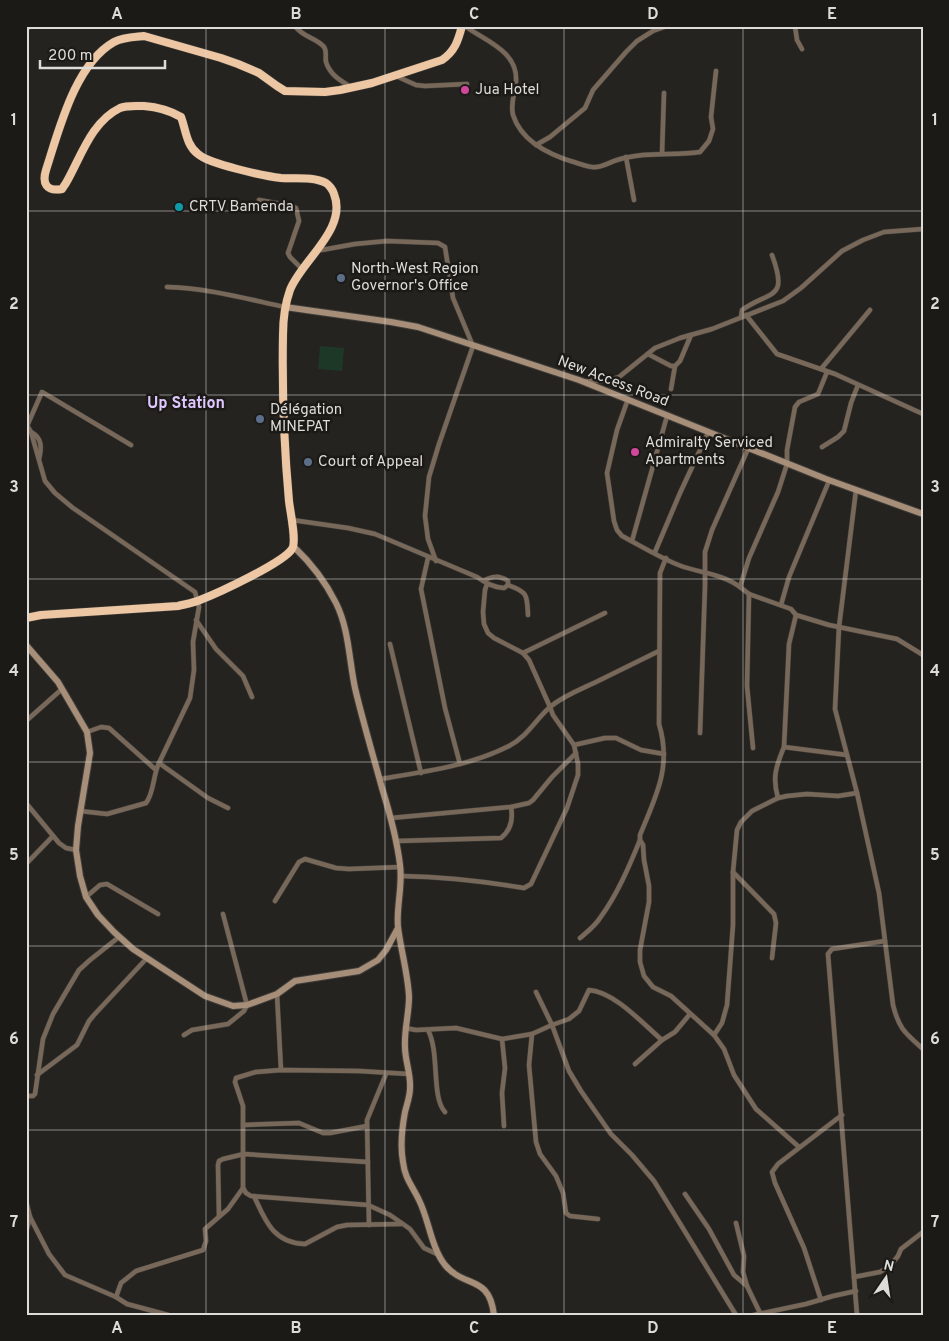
<svg xmlns="http://www.w3.org/2000/svg" width="949" height="1341" viewBox="0 0 949 1341" font-family="Overpass,sans-serif">
  <style>
    .green { fill: #1e3827 }
    .lines { fill: none; stroke-linecap: round; stroke-linejoin: round }
    .street-casing { stroke: #3f3d39; stroke-width: 5.5 }
    .secondary-casing { stroke: #3f3d39; stroke-width: 8 }
    .highway-casing { stroke: #3f3d39; stroke-width: 9 }
    .street { stroke: #77685a; stroke-width: 4.5 }
    .secondary { stroke: #a68e78; stroke-width: 6 }
    .highway { stroke: #edc7a4; stroke-width: 8 }
    .grid { fill: none; stroke: #dddcd9; stroke-width: 1; stroke-opacity: 0.55 }
    .hotel-dot { fill: #d1479c; stroke: #1c1a16; stroke-width: 2 }
    .culture-dot { fill: #0f9aa8; stroke: #1c1a16; stroke-width: 2 }
    .service-dot { fill: #5c6f8a; stroke: #1c1a16; stroke-width: 2 }
    .labels { text-anchor: middle; dominant-baseline: central; stroke-width: 5; stroke-linejoin: round; paint-order: stroke }
    .poi-label { font-size: 15px; fill: #dddcd9; stroke: #1c1a16; text-anchor: start }
    .street-label { font-size: 15px; fill: #dddcd9; stroke: #1c1a16 }
    .neighbourhood-label { font-size: 16px; font-weight: bold; fill: #dfc7ff; stroke: #1c1a16 }
    .neatline { fill: none; stroke: #dddcd9; stroke-width: 2 }
    .grid-label { font-size: 16px; text-anchor: middle; font-weight: bold; fill: #dddcd9 }
  </style>
  <rect width="100%" height="100%" fill="#25231f"/>
  <!-- green -->
  <polygon class="green" points="320,346 344,348 342,371 318,369"/>
  <g class="lines">
    <!-- street casing -->
    <g class="street-casing">
      <g id="street">
        <path d="M295 26C302 37 317 38 324 47 327 51 325 57 326 62 330 75 341 81 351 87"/>
        <path d="M465 26C485 41 518 51 516 81 515 93 510 104 513 115 522 143 552 156 577 163 583 165 590 168 596 167 603 167 610 162 617 160 626 157 634 156 643 155 662 153 681 155 700 152L709 141 713 129 711 117 716 71"/>
        <polyline points="795,26 797,40 802,49"/>
        <polyline points="26,31 29,26"/>
        <polyline points="396,76 416,85 425,86 467,84"/>
        <polyline points="536,145 550,137 585,108 593,90 626,52 637,41 653,31 667,26"/>
        <polyline points="662,154 664,93"/>
        <polyline points="626,157 634,200"/>
        <polyline points="259,200 292,206 296,208 299,221 288,253 290,257 303,270"/>
        <polyline points="316,251 355,244 387,241 438,243 445,247 453,298 473,346 439,444 429,477 425,516 428,539 436,561"/>
        <path d="M167 287C207 288 247 299 285 307"/>
        <polyline points="746,315 777,354 835,374 923,414"/>
        <path d="M741 317 742 310C770 290 789 301 772 255"/>
        <polyline points="648,354 671,366 675,366 680,361 691,335"/>
        <polyline points="821,369 870,310"/>
        <polyline points="586,381 607,381 619,377 655,348 680,338 712,329 783,301 801,288 842,251 863,240 884,232 923,229"/>
        <polyline points="671,389 675,366"/>
        <path d="M628 399 617 430 607 473 614 521 617 530 622 536C641 546 662 559 681 566 701 573 723 574 740 587L749 558 778 492 787 464V450L795 407 799 402 818 394 827 372"/>
        <polyline points="27,425 31,432 45,481 55,493 73,508 195,592 199,607 193,642 194,670 190,698 159,763 208,798 228,808"/>
        <polyline points="27,426 42,392 131,445"/>
        <path d="M31 432C42 438 42 447 39 459"/>
        <polyline points="822,447 838,437 844,431 851,403 858,385"/>
        <path d="M856 490 839 627 835 709 857 793 879 893 893 1005C899 1029 905 1033 923 1049"/>
        <path d="M292 520 348 528 375 534 477 577C486 583 492 587 504 588L508 585V581C499 575 492 576 483 581"/>
        <polyline points="632,541 667,416"/>
        <polyline points="655,552 680,493 708,433"/>
        <polyline points="428,558 421,589 445,708 460,764"/>
        <path d="M666 558 660 573 659 724C672 767 656 796 640 835V840L643 845 644 860 649 886V902L640 950V962L644 976 653 987 671 996 714 1035 724 1049 734 1075 756 1109 799 1147"/>
        <path d="M508 585C528 592 527 595 528 615"/>
        <path d="M740 587 749 594 791 609 796 615 789 644 784 747C776 766 772 778 778 798"/>
        <polyline points="749,594 747,686 753,748"/>
        <polyline points="781,605 789,577 829,481"/>
        <polyline points="796,615 829,625 897,639 923,655"/>
        <polyline points="196,620 216,649 243,676 252,697"/>
        <polyline points="390,644 421,773"/>
        <polyline points="523,653 605,613"/>
        <polyline points="26,721 62,689"/>
        <polyline points="87,732 101,727 109,728 156,770"/>
        <polyline points="700,733 705,586 705,552 712,530 748,449"/>
        <polyline points="574,745 605,738 616,738 641,750 664,754"/>
        <polyline points="784,747 847,755"/>
        <path d="M380 779C423 772 470 766 509 746 527 737 536 719 550 707 563 696 579 690 594 683 616 672 637 662 659 651"/>
        <polyline points="26,803 59,843 66,848 76,850"/>
        <path d="M80 811 107 814 146 803C154 793 153 775 159 763"/>
        <polyline points="391,818 511,807 529,803 533,800 552,777 576,753"/>
        <path d="M397 841 501 838C511 830 513 818 511 807"/>
        <polyline points="26,864 53,836"/>
        <polyline points="733,872 774,914 776,923 772,958"/>
        <path d="M401 876C443 877 483 881 524 888L531 884 567 808 578 775V764L574 745 553 715 550 707 529 660 523 653 494 638 488 633 484 624 483 612 485 590 487 584"/>
        <polyline points="86,897 100,885 107,884 158,914"/>
        <polyline points="275,901 299,862 305,859 336,868 349,869 401,867"/>
        <path d="M580 938C587 932 595 926 600 918 617 895 629 867 640 840"/>
        <path d="M536 992 552 1025 569 1019 579 1011 589 990C615 992 643 1024 662 1040L675 1032 690 1014"/>
        <polyline points="277,994 281,1070"/>
        <polyline points="405,1028 416,1030 456,1028 502,1039 532,1034 552,1025 569,1071 581,1091 611,1134 632,1155 654,1181 736,1315"/>
        <path d="M428 1030C440 1053 431 1097 445 1112"/>
        <polyline points="532,1034 529,1065 536,1142 540,1154 556,1176 563,1193 566,1213 570,1216 598,1219"/>
        <polyline points="184,1035 192,1030 228,1024 244,1011 247,1005 223,914"/>
        <polyline points="714,1035 722,1023 727,1005 733,925 733,872 737,830 741,822 752,811 778,798 787,796 807,794 838,796 857,793"/>
        <polyline points="502,1039 505,1068 502,1093 504,1126"/>
        <polyline points="635,1064 662,1040"/>
        <polyline points="409,1074 359,1071 281,1070 256,1072 236,1078 235,1082 243,1106 243,1188 246,1193 251,1196 368,1205 390,1215 403,1224 410,1229 424,1248 439,1255"/>
        <polyline points="37,1075 77,1045 89,1021 94,1015 147,958"/>
        <polyline points="26,1096 33,1096 35,1094 43,1039 53,1014 79,970 90,960 119,937"/>
        <polyline points="243,1125 299,1123 323,1133 330,1133 367,1126"/>
        <polyline points="685,1194 709,1229 734,1275 747,1286"/>
        <path d="M254 1196C265 1220 273 1243 305 1244L337 1227 347 1225 401 1224"/>
        <polyline points="26,1201 30,1217 49,1254 65,1275 116,1297 127,1304 168,1315"/>
        <polyline points="219,1216 218,1165 219,1161 223,1159 244,1154 368,1162"/>
        <polyline points="736,1223 744,1256 743,1272 747,1286 760,1313"/>
        <polyline points="369,1225 367,1120 386,1074"/>
        <polyline points="26,1232 30,1217"/>
        <polyline points="854,1277 880,1272 890,1266 898,1256 901,1249 923,1232"/>
        <polyline points="116,1297 121,1283 136,1271 203,1250 206,1241 205,1229 228,1209 243,1188"/>
        <polyline points="821,1300 804,1248 775,1183 772,1172 778,1164 842,1115"/>
        <polyline points="754,1315 806,1304 833,1296 856,1291"/>
        <polyline points="857,1315 828,954 832,949 885,941"/>
      </g>
    </g>
    <!-- secondary casing -->
    <g class="secondary-casing">
      <g id="secondary">
        <polyline points="285,307 391,322 418,327 579,380 826,479 923,514"/>
        <path d="M294 547C311 563 326 583 336 603 349 629 349 660 355 688 363 722 373 755 382 788 390 814 397 839 400 865 403 886 396 907 398 927 401 951 408 974 409 997 409 1014 404 1030 405 1047 405 1061 411 1074 410 1088 410 1096 407 1104 405 1112 402 1128 400 1146 403 1162 405 1179 412 1185 419 1200 429 1220 431 1247 445 1265 465 1289 489 1274 494 1315"/>
        <polyline points="26,645 58,682 87,732 90,753 78,826 76,850 80,876 86,897 98,915 114,932 133,949 205,996 233,1006 247,1005 277,994 295,981 359,971 378,960 386,950 398,928"/>
      </g>
    </g>
    <!-- highway casing -->
    <g class="highway-casing">
      <path id="highway" d="M26 618 41 615 178 606C186 604 193 603 200 600 218 593 283 563 292 549 297 542 290 511 289 501 284 446 282 390 283 335 283 320 285 304 290 290 301 261 348 229 334 194 333 190 329 185 326 183 313 176 294 179 281 178 264 176 209 164 198 154 186 145 186 130 181 117 169 110 157 107 144 106 136 106 127 105 120 108 91 122 81 157 66 183L62 189C46 192 42 183 46 170 59 130 75 64 114 42 123 37 134 37 144 36L221 58 238 64 259 73 277 86 285 91 325 92 340 90 372 83 442 60C455 51 458 41 462 26"/>
    </g>
    <!-- street -->
    <use href="#street" class="street"/>
    <!-- secondary -->
    <use href="#secondary" class="secondary"/>
    <!-- highway -->
    <use href="#highway" class="highway"/>
  </g>
  <!-- grid -->
  <path class="grid" d="M206 26V1315M385 26V1315M564 26V1315M743 26V1315M26 211H923M26 395H923M26 579H923M26 762H923M26 946H923M26 1130H923"/>
  <!-- markers -->
  <g class="hotel-dot">
    <circle cx="465" cy="90" r="5"/>
    <circle cx="635" cy="452" r="5"/>
  </g>
  <circle class="culture-dot" cx="179" cy="207" r="5"/>
  <g class="service-dot">
    <circle cx="341" cy="278" r="5"/>
    <circle cx="260" cy="419" r="5"/>
    <circle cx="308" cy="462" r="5"/>
  </g>
  <g class="labels">
    <!-- poi labels -->
    <g class="poi-label">
      <text x="475" y="90">Jua Hotel</text>
      <text x="189" y="207">CRTV Bamenda</text>
      <text x="351" y="269">North-West Region<tspan x="351" dy="17">Governor's Office</tspan></text>
      <text x="270" y="410">Délégation<tspan x="270" dy="17">MINEPAT</tspan></text>
      <text x="645" y="443">Admiralty Serviced<tspan x="645" dy="17">Apartments</tspan></text>
      <text x="318" y="462">Court of Appeal</text>
    </g>
    <!-- street labels -->
    <g class="street-label">
      <text transform="translate(613 382) rotate(21)">New Access Road</text>
    </g>
    <!-- neighbourhood labels -->
    <g class="neighbourhood-label">
      <text x="186" y="404">Up Station</text>
    </g>
  </g>
  <!-- border -->
  <rect width="949" height="1341" fill="none" stroke="#1c1a16" stroke-width="55"/>
  <!-- north arrow -->
  <g transform="translate(886 1278) rotate(13)" stroke="#1c1a16" stroke-width="4" paint-order="stroke">
  <path d="M0-4L9 19L0 12L-9 19Z" fill="#dddcd9"/>
  <text y="-8" font-size="14" font-weight="bold" text-anchor="middle" fill="#dddcd9">N</text>
  </g>
  <!-- scale -->
  <path d="M40 60v8h125v-8" fill="none" stroke="#dddcd9" stroke-width="2.5"/>
  <text x="48" y="60" font-size="15" fill="#dddcd9" stroke="#1c1a16" stroke-width="4" paint-order="stroke">200 m</text>
  <rect x="28" y="28" width="894" height="1286" class="neatline"/>
  <g class="grid-label">
    <text x="117" y="19">A</text>
    <text x="296" y="19">B</text>
    <text x="474" y="19">C</text>
    <text x="653" y="19">D</text>
    <text x="832" y="19">E</text>
    <text x="14" y="125">1</text>
    <text x="935" y="125">1</text>
    <text x="14" y="309">2</text>
    <text x="935" y="309">2</text>
    <text x="14" y="492">3</text>
    <text x="935" y="492">3</text>
    <text x="14" y="676">4</text>
    <text x="935" y="676">4</text>
    <text x="14" y="860">5</text>
    <text x="935" y="860">5</text>
    <text x="14" y="1044">6</text>
    <text x="935" y="1044">6</text>
    <text x="14" y="1227">7</text>
    <text x="935" y="1227">7</text>
    <text x="117" y="1333">A</text>
    <text x="296" y="1333">B</text>
    <text x="474" y="1333">C</text>
    <text x="653" y="1333">D</text>
    <text x="832" y="1333">E</text>
  </g>
</svg>
